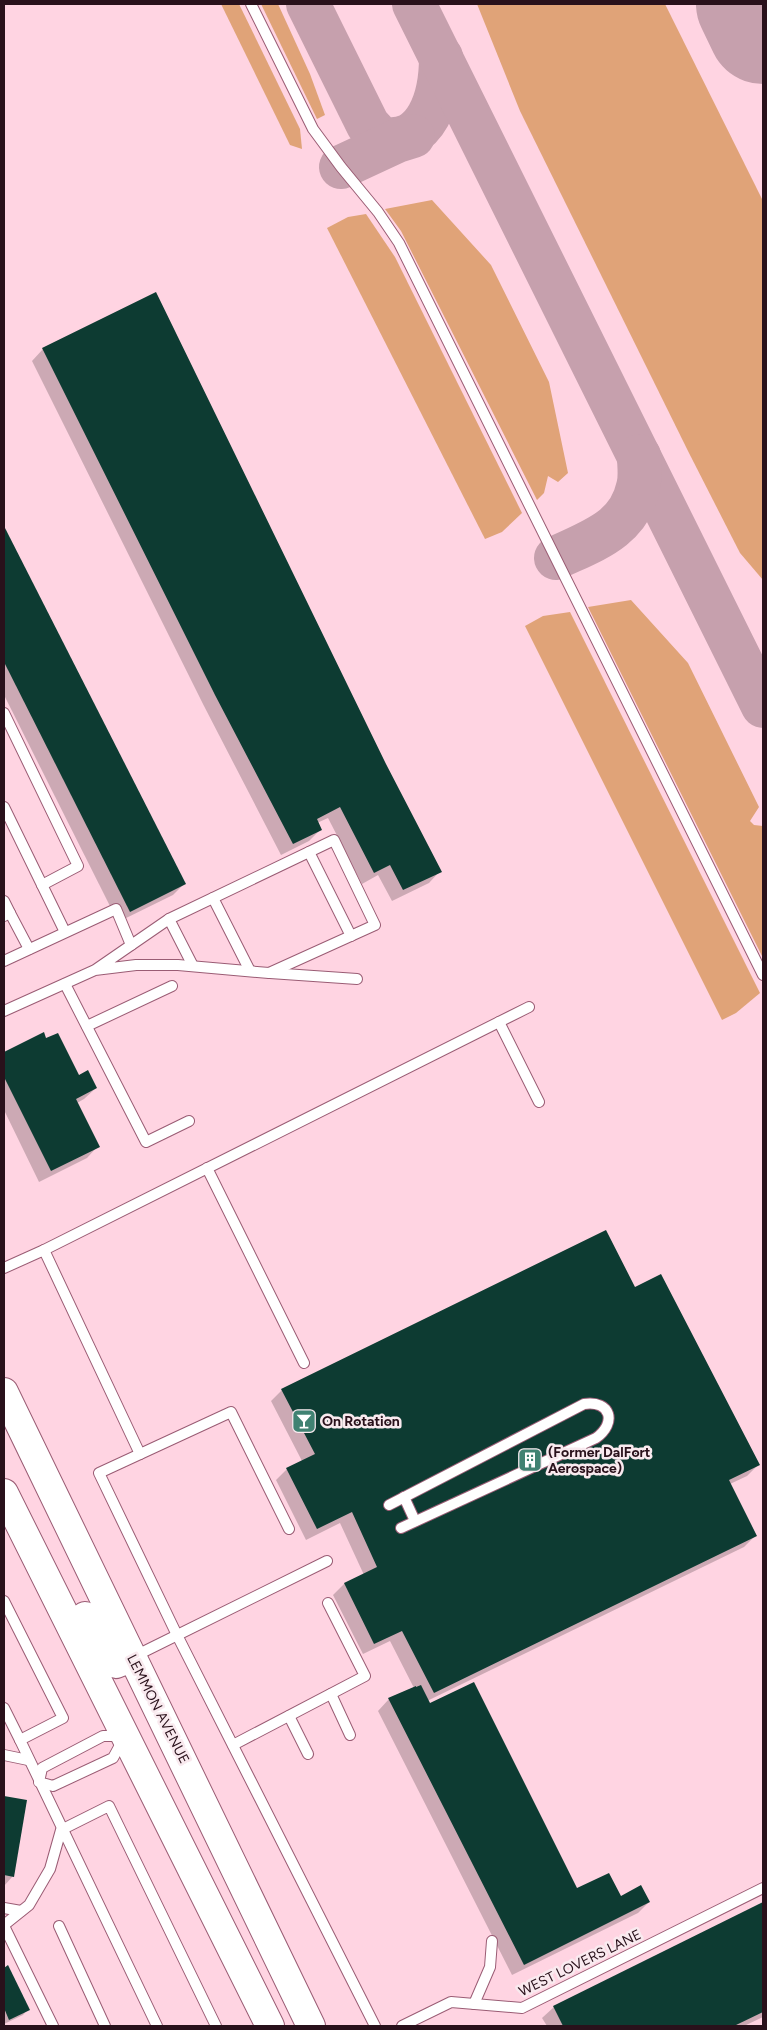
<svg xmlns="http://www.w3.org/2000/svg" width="767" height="2030" viewBox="0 0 767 2030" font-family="Figtree,sans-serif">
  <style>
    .green { fill: #e0a378 }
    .shadow { fill: #0003 }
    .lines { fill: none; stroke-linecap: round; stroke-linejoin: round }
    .taxiway { stroke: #c6a0ad; stroke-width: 44 }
    .runway { stroke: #c6a0ad; stroke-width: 110 }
    .building { fill: #0d3b32 }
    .service-casing { stroke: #9a5c74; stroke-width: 12 }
    .secondary-casing { stroke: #9a5c74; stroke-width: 30 }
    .service { stroke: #fff; stroke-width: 10 }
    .secondary { stroke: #fff; stroke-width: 28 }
    .labels { text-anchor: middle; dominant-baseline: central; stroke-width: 5; stroke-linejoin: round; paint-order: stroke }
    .poi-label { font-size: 14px; font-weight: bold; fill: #29111b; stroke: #f9eaef; text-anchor: start }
    .street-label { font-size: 14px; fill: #29111b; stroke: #f9eaef }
  </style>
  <rect width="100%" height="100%" fill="#ffd4e2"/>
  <!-- green -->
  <g class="green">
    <polygon points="221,4 239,4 300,129 302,149 290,145"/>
    <polygon points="261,4 278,4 310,74 325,115 317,119"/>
    <polygon points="477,4 665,4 763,201 763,580 740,553 689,453 520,111"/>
    <polygon points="432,200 491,265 549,382 568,473 558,482 548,476 544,493 537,500 401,231 385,209"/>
    <polygon points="366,214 395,257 522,513 502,532 485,539 327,228 348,217"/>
    <polygon points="631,600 688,663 759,807 750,821 754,825 763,826 763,958 588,607"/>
    <polygon points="570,612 760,993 736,1013 722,1020 525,626 543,616"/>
  </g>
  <!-- shadow -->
  <g class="shadow">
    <polygon points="43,349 384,764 440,871 429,883 392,901 378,875 362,884 328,818 317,823 320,830 309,841 281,855 204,706 32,361"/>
    <polygon points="4,528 184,884 173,895 118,922 4,695"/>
    <polygon points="43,1034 46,1040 78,1076 96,1088 84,1099 77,1103 98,1146 87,1158 39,1182 4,1110 4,1054"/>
    <polygon points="635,1289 758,1465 747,1476 730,1484 755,1536 744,1547 427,1701 576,1890 649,1902 638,1913 512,1975 378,1711 389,1699 414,1688 390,1641 363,1654 333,1595 344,1584 364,1575 340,1523 306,1540 276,1480 287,1469 302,1461 271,1401 282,1390"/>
    <polygon points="4,1797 26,1801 13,1876 4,1886"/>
    <polygon points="763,1904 763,2017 744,2026 547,2026 542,2018 554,2007"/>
    <polygon points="7,1967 28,2009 23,2015 4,2024 4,1969"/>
  </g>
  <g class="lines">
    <!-- taxiway -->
    <g class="taxiway">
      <path d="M308 4 368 125 380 138C428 148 441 95 441 57"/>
      <polyline points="414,4 763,706"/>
      <polyline points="341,167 397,141 413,136"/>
      <path d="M556 558C591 541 629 530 638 487 641 477 639 466 639 456"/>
    </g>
    <!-- runway -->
    <polyline class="runway" points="751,4 763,29"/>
  </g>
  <!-- building -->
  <g class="building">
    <polygon points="156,292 386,764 442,872 403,890 390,865 374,873 340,807 317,819 322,830 293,844 215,695 42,348"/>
    <polygon points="4,526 186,884 130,912 4,662"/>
    <polygon points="44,1032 46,1038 58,1033 79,1075 88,1070 97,1088 76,1099 100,1147 51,1171 4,1077 4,1052"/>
    <polygon points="606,1230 635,1287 661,1274 760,1465 729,1480 757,1536 434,1693 402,1631 374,1644 344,1583 377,1567 352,1512 317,1529 286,1468 315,1454 281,1389"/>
    <polygon points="474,1682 577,1888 609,1873 621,1896 641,1885 650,1902 524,1965 388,1698 416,1686 416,1687 421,1685 430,1703"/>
    <polygon points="4,1796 27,1800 14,1877 4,1875"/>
    <polygon points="763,1902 763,2012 734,2026 563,2026 553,2006"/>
    <polygon points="8,1965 30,2010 9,2020 4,2008 4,1968"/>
  </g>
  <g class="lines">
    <!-- service casing -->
    <g class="service-casing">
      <g id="service">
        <polyline points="251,4 313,129 341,167 378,212 399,243 763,975"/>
        <polyline points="4,713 78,866 42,885"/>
        <polyline points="4,807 65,932"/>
        <polyline points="309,852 351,936"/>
        <polyline points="213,898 250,971"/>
        <polyline points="4,901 10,913"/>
        <polyline points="4,916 10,913 29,949"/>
        <polyline points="169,919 193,966"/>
        <polyline points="4,961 116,909 131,945"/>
        <polyline points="270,973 357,979"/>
        <polyline points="65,984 146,1142 189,1121"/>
        <polyline points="4,1011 95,970 169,919 334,840 375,925 269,973 178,965 136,965 95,970"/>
        <polyline points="499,1022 539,1102"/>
        <polyline points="87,1026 172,986"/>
        <polyline points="207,1168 304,1363"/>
        <polyline points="44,1250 529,1007"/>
        <polyline points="4,1268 44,1250 140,1454"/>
        <polyline points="404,1497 415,1521"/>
        <path d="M389 1505 584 1404C611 1400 617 1423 596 1438L401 1528"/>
        <polyline points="289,1529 231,1412 99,1473 177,1635 375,2026"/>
        <polyline points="4,1601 63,1718 20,1740 157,2026"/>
        <polyline points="135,1656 327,1561"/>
        <polyline points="331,1694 350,1735"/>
        <polyline points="4,1708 20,1740"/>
        <polyline points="289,1716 308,1754"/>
        <polygon points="103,1736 125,1736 113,1758 53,1786 39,1782 42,1768"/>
        <polyline points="233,1745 365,1676 328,1603"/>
        <polyline points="4,1755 28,1760"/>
        <polyline points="4,1908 21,1911"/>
        <polyline points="4,1925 29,1905 50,1869 61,1830 109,1806 216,2026"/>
        <polyline points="4,1926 53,2026"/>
        <polyline points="59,1926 105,2026"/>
        <polyline points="474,2004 490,1967 492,1941"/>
        <polyline points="402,2026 451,2002 522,2008 763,1888"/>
      </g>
    </g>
    <!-- secondary casing -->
    <g class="secondary-casing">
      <g id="secondary">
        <polyline points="4,1392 311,2026"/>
        <polyline points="4,1493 270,2026"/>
        <polyline points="85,1616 107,1657 116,1664 131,1658"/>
      </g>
    </g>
    <!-- service -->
    <use href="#service" class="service"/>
    <!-- secondary -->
    <use href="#secondary" class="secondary"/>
  </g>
  <!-- icons -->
  <defs>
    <g id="bar-square" transform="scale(1.25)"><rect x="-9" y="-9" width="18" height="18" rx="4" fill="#408272" stroke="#f9eaef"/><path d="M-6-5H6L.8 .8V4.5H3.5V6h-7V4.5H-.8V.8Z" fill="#fff"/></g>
    <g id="building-square" transform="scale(1.25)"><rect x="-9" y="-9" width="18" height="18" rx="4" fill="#408272" stroke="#f9eaef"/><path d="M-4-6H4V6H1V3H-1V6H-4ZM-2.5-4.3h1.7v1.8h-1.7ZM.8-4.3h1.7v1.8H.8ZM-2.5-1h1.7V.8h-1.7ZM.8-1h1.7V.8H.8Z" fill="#fff"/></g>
  </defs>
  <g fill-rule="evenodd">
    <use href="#bar-square" x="304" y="1421"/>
    <use href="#building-square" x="530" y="1460"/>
  </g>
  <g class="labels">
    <!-- poi labels -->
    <g class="poi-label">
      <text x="322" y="1421">On Rotation</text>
      <text x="548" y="1452">(Former DalFort<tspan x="548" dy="16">Aerospace)</tspan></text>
    </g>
    <!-- street labels -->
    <g class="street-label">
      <text transform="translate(158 1709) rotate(63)">LEMMON AVENUE</text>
      <text transform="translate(580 1963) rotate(-26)">WEST LOVERS LANE</text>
    </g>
  </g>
  <!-- border -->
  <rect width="767" height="2030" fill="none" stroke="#29111b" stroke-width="10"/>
</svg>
